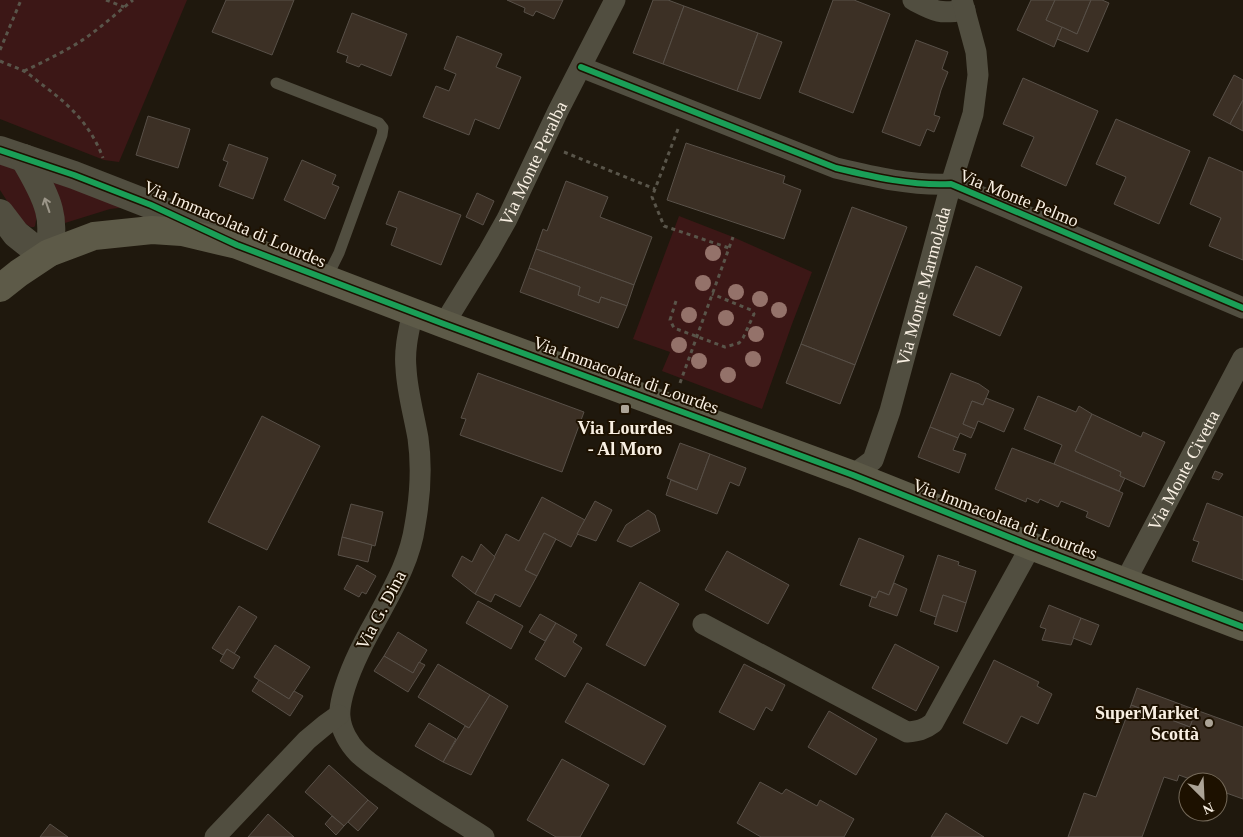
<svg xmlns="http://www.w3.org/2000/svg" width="1243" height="837" viewBox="0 0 1243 837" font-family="Georgia,serif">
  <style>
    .green { fill: #3c1716 }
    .building { fill: #3c3025; stroke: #585048 }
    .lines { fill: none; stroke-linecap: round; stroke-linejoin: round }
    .path { stroke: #59554a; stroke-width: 3; stroke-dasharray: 4 4; stroke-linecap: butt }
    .service { stroke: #514e40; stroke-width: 11 }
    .minor { stroke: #514e40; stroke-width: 21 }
    .tertiary { stroke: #514e40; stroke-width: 28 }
    .secondary { stroke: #5d5a48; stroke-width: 28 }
    .cycleway-casing { stroke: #1d1100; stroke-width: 9 }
    .cycleway { stroke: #1a9f57; stroke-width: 6 }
    .tree { fill: #94726a }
    .oneway { stroke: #9c9689 }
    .poi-dot { fill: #aca497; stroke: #1d1100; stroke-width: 2 }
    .labels { text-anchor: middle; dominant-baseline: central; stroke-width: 4; stroke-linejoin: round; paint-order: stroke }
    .street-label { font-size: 18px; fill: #f8efe2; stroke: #1d1100 }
    .poi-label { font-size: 18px; font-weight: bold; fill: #f8efe2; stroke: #1d1100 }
  </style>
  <rect width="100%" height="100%" fill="#1f180d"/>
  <!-- green -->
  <g class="green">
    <polygon points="0,0 187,0 119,162 104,160 0,119"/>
    <polygon points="0,159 9,162 22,178 37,215 35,226 34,227 31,227 24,223 9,204 0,190"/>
    <polygon points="47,176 127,207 110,209 65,223"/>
    <polygon points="679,216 733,237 812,272 792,324 762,409 662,371 670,352 633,339"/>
  </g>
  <!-- building -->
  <g class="building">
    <polygon points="226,0 294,0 272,55 212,32"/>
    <polygon points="507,0 563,0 554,19 536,11 533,16 524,12 525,8"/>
    <polygon points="653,0 668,0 684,6 663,64 633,53"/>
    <polygon points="833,0 854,0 890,14 853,113 799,92"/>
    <polygon points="1031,0 1055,0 1046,20 1062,27 1054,47 1017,30"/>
    <polygon points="1055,0 1091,0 1077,34 1046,20"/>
    <polygon points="1091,0 1102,0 1109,3 1088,52 1057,39 1062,27 1077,34"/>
    <polygon points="684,6 758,33 737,91 663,64"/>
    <polygon points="352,13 407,34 391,76 361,64 359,67 346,62 348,56 337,52"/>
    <polygon points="758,33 782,42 760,99 737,91"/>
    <polygon points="457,36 502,54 496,67 521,77 499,129 475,119 469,135 423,117 436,86 449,91 456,74 444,69"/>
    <polygon points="916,40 948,52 942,69 948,72 941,90 934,115 940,117 934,132 927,129 920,146 882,132"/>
    <polygon points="1234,75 1243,80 1243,100 1230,124 1213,115"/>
    <polygon points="1023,78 1098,111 1066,186 1021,166 1034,137 1003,124"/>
    <polygon points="1243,100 1243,131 1230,124"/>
    <polygon points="148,116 190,129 178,168 136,155"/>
    <polygon points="1116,119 1190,151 1159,224 1114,204 1126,177 1096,164"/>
    <polygon points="686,143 785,176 783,183 801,190 784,239 667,200"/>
    <polygon points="229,144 268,158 253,199 219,186 228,162 223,160"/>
    <polygon points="1209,157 1243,172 1243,260 1209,246 1221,218 1190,204"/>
    <polygon points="302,160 336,175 332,184 339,187 325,219 284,200"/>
    <polygon points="566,181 608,197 600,217 652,237 634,285 536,249 543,229 547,231"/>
    <polygon points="399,191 461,215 441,265 391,245 397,228 386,224"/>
    <polygon points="477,193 494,201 483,225 466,217"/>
    <polygon points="852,207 907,227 855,365 801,344"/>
    <polygon points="536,249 634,285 627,306 601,297 599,303 578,295 580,287 529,268"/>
    <polygon points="976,266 1022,287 1000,336 953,315"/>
    <polygon points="529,268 580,287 578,295 599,303 601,297 627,306 618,328 520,292"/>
    <polygon points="801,344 855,365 840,404 786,383"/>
    <polygon points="478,373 584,412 562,472 460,435 466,419 461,418"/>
    <polygon points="951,373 979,384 989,391 983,405 972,401 963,424 975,429 971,438 960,433 958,438 930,427"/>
    <polygon points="1038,396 1076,412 1079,406 1092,414 1075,451 1121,472 1120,476 1125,478 1119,491 1054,464 1062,445 1024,429"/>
    <polygon points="986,398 1014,409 1004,432 978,421 975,429 963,424 972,401 983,405"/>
    <polygon points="1092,414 1141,437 1143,432 1165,442 1144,487 1120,476 1121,472 1075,451"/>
    <polygon points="262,416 320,446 267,550 208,522"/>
    <polygon points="930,427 958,438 953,450 966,454 959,473 918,457"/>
    <polygon points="680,443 710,454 697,490 667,478"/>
    <polygon points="1012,448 1054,464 1123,493 1109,527 1086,517 1088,512 1061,501 1058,507 1040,499 1038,503 1027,498 1026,502 995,489"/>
    <polygon points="710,454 746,468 739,486 730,482 717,514 666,495 671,480 697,490"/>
    <polygon points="1215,471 1223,474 1219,480 1212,478"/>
    <polygon points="542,497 585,520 571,547 544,533 525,570 537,576 520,607 495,594 491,602 475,594 506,534 519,541"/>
    <polygon points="595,501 612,510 596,541 577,534"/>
    <polygon points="1207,503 1243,517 1243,580 1192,561 1199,542 1193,540"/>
    <polygon points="351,504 383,512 375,546 342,537"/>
    <polygon points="648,510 655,515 660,531 631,547 617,541 626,525"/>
    <polygon points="544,533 556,539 537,576 525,570"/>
    <polygon points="342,537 372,545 368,562 338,555"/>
    <polygon points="859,538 904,556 889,595 879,591 876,598 840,585"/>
    <polygon points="481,544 495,557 475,594 452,576 462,556 472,562"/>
    <polygon points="727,551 789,585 768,624 705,590"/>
    <polygon points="938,555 959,562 958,565 976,571 966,603 943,595 936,617 920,611"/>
    <polygon points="357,565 376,576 366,594 362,592 359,597 344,589"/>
    <polygon points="640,582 679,604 645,666 606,645"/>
    <polygon points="894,583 907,589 897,616 869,606 872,597 876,598 879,591 889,595"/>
    <polygon points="943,595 966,603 957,632 934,624"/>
    <polygon points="478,601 523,626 511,649 466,623"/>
    <polygon points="1049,605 1081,618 1071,645 1042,640 1046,629 1040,627"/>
    <polygon points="239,606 257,617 234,654 227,649 223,655 212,648"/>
    <polygon points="540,614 556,623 545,641 529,632"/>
    <polygon points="1081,618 1099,625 1091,645 1073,638"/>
    <polygon points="556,623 577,635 573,642 582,648 565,677 535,659"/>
    <polygon points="398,632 427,650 413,673 384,656"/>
    <polygon points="895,644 939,667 916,711 872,688"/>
    <polygon points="275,645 310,667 289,699 254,677"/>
    <polygon points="227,649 240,657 233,669 220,661"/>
    <polygon points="384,656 413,673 419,662 425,665 408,692 374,671"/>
    <polygon points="994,660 1039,682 1037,686 1052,694 1038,724 1021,716 1007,744 963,723"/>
    <polygon points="438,664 490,695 469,728 418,697"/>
    <polygon points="744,664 785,685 772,711 766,707 754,730 719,712"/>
    <polygon points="259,680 289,699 294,691 303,696 290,716 252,691"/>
    <polygon points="587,683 666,726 644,765 565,722"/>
    <polygon points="1137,688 1196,710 1190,727 1131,705"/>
    <polygon points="490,695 508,706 471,775 443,762 465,726 469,728"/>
    <polygon points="1131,705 1190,727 1196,710 1243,727 1243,799 1218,790 1218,782 1198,782 1179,775 1177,781 1164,777 1142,837 1068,837 1084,793 1096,797"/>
    <polygon points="829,711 877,739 856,775 808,747"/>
    <polygon points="429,723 456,739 443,762 415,746"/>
    <polygon points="562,759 609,785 580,837 556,837 527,820"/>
    <polygon points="329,765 368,800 344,826 305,792"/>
    <polygon points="760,782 782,794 786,789 817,806 820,800 854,819 844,837 761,837 737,823"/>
    <polygon points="368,800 378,808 358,831 348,822"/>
    <polygon points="946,813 984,837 931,837"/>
    <polygon points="268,814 294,837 248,837"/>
    <polygon points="332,816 344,826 336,835 325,824"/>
    <polygon points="50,824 68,837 40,837"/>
  </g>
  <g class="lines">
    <!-- path -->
    <g class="path">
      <polyline points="106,0 124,7"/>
      <polyline points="0,50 21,0"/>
      <path d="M0 61C7 64 15 67 22 70 30 74 37 81 44 86 71 106 91 126 103 158"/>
      <path d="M24 71C41 63 57 55 73 46 95 33 113 16 133 0"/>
      <polyline points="678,129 652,197 664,226 729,248"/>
      <polyline points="564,152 655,189"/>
      <polyline points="676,301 670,320 674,328 725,347 739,343 743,338 754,314 751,310 712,294"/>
      <polyline points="680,383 733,237"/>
    </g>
    <!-- service -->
    <polyline class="service" points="276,83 379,123 383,128 382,135 339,253 326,279"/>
    <!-- minor -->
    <g class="minor">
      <path d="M913 0C936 12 939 14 965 10"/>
      <path d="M581 67 836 168C874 177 912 186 951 184L1243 308"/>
      <path d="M413 311C409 330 404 349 406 368 407 391 414 415 418 438 422 466 420 497 415 525 410 561 392 590 375 622 362 645 350 668 343 694 341 702 339 709 340 717 341 730 349 744 358 753 369 764 382 771 395 780 424 800 454 818 484 837"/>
      <path id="s1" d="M444 324 489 251 507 219 558 111 615 0"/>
      <path id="s2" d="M853 475 873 460 890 411 951 184 973 114 978 75 976 52 962 0"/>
      <path id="s3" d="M1125 582 1243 358"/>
      <path d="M703 624 907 732C918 731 924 730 933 723L1031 546"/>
      <polyline points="215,837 307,740 325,725 339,715"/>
    </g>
    <!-- tertiary -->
    <g class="tertiary">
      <polyline points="0,150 74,175 151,205 213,234"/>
      <path d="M0 213 16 234 31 246 49 253C51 239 53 225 49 210 45 194 33 173 24 158"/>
    </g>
    <!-- secondary -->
    <polyline class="secondary" points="0,288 19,273 49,253 94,236 152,230 182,232 237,245 444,324 853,475 1031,546 1243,627"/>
    <!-- cycleway casing -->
    <g class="cycleway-casing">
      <g id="cycleway">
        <path d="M581 67 836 168C874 177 912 186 951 184L1243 308"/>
        <polyline points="0,150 74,175 151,205 237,245 444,324 853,475 1031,546 1243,627"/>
      </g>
    </g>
    <!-- cycleway -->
    <use href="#cycleway" class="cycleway"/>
  </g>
  <!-- trees -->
  <g class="tree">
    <circle cx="713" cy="253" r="8"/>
    <circle cx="703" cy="283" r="8"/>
    <circle cx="736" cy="292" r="8"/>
    <circle cx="760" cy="299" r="8"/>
    <circle cx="779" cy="310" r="8"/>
    <circle cx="689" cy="315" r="8"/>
    <circle cx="726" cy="318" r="8"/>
    <circle cx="756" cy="334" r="8"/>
    <circle cx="679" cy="345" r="8"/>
    <circle cx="753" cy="359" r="8"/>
    <circle cx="699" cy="361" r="8"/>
    <circle cx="728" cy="375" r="8"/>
  </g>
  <!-- one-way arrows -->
  <defs><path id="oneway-shaft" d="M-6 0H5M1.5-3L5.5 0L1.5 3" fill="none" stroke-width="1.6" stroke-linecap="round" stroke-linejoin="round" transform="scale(1.25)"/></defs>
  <use class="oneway" href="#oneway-shaft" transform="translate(47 205) rotate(-109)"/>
  <!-- markers -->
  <g class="poi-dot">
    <rect x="620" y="404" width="10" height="10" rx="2.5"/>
    <circle cx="1209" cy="723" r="5"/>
  </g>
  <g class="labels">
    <!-- street labels -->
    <g class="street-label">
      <text stroke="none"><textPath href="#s1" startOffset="184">Via Monte Peralba</textPath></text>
      <text transform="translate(1019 198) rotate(22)">Via Monte Pelmo</text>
      <text transform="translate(235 224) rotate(23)">Via Immacolata di Lourdes</text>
      <text stroke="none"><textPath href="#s2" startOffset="206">Via Monte Marmolada</textPath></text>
      <text transform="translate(626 375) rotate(20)">Via Immacolata di Lourdes</text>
      <text stroke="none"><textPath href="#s3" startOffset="126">Via Monte Civetta</textPath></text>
      <text transform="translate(1005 519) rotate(21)">Via Immacolata di Lourdes</text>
      <text transform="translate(381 610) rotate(-62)">Via G. Dina</text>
    </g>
    <!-- poi labels -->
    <g class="poi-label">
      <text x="625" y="428">Via Lourdes<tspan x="625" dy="21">- Al Moro</tspan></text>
      <text x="1199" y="713" text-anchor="end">SuperMarket<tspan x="1199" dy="21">Scottà</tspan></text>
    </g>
  </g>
  <!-- north arrow -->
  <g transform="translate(1203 797) rotate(156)"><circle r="24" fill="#1d1100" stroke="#756a5a"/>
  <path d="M0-4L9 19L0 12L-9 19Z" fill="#aca497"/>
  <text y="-8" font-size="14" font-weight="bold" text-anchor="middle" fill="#f8efe2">N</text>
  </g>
</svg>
